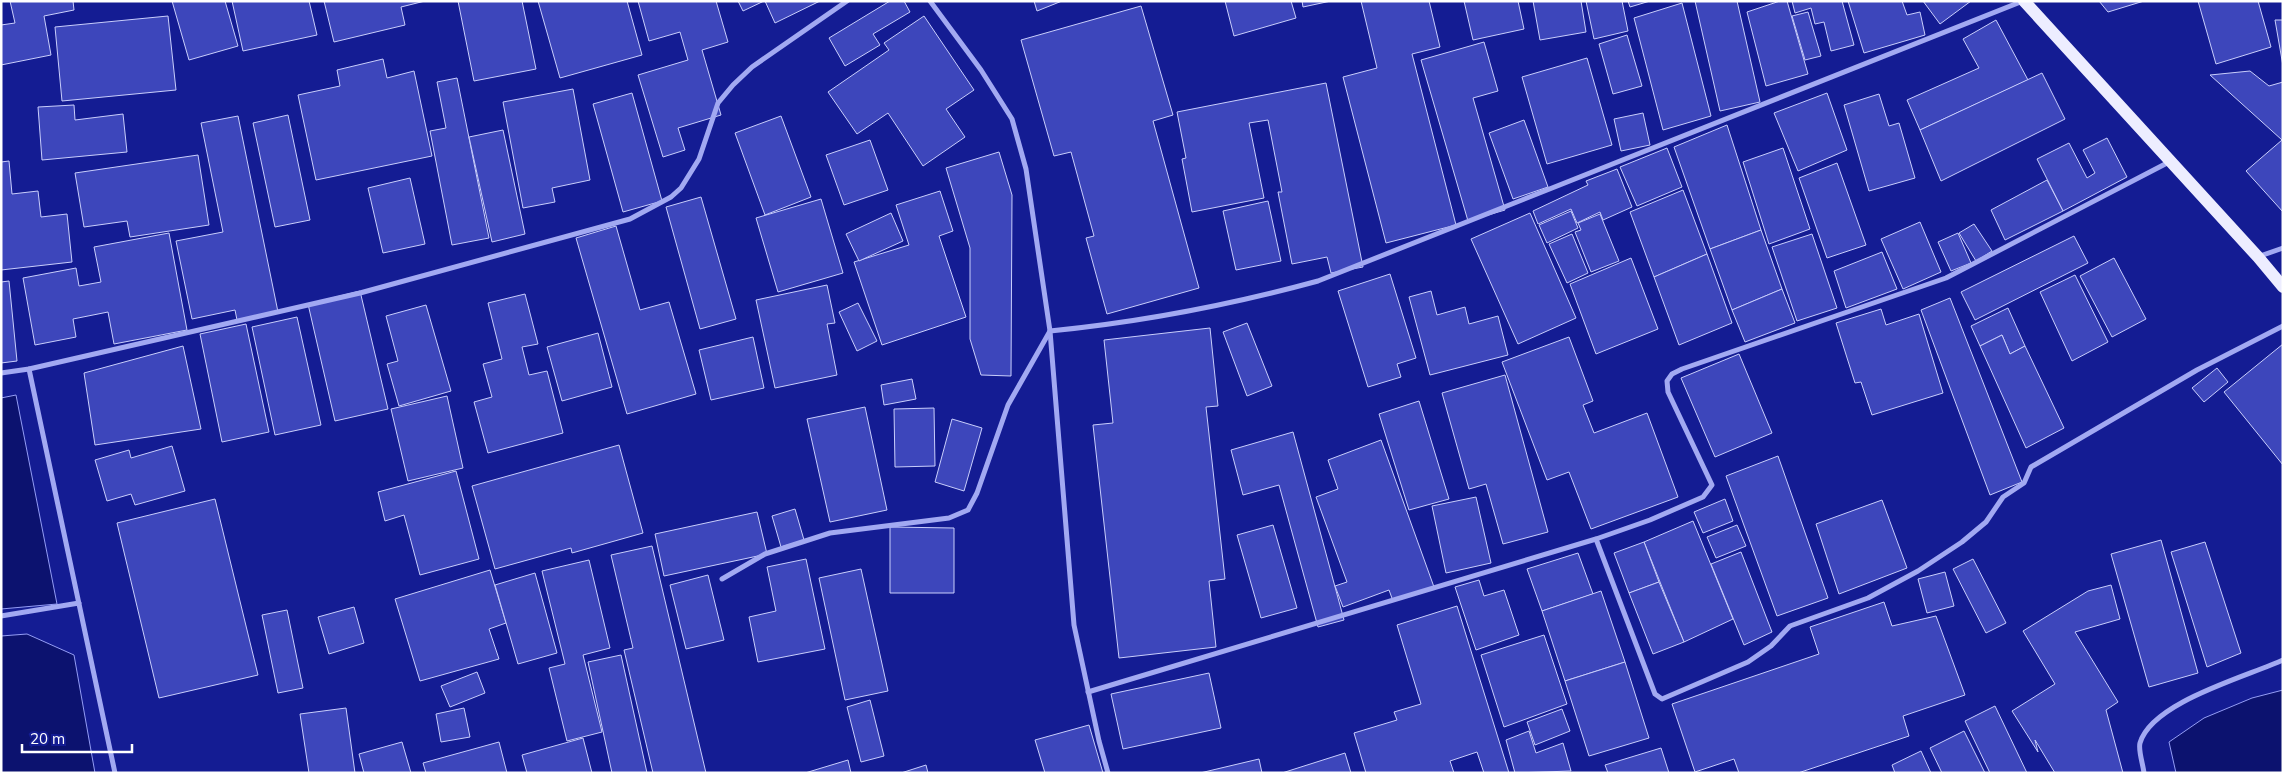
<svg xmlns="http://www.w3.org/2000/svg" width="2284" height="774" viewBox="0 0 2284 774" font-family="Mulish,sans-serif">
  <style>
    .water { fill: #0c126f; stroke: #949df5 }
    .building { fill: #3d46bb; stroke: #c9cefc }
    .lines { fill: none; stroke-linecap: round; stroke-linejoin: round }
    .minor { stroke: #a2a9f2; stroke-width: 5 }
    .primary { stroke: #ededff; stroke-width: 12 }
  </style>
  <rect width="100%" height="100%" fill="#141c93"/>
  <!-- water -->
  <g class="water">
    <polygon points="16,395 57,604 1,609 1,398"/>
    <polygon points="27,634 74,655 95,773 1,773 1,636"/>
    <polygon points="2283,690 2283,773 2176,773 2169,742 2204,718 2252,698"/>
  </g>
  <!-- building -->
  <g class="building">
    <polygon points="10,1 73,1 74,10 44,16 51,55 1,65 1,25 15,23"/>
    <polygon points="172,1 225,1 238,46 189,60"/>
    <polygon points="232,1 309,1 317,35 243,51"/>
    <polygon points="324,1 425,1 401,7 405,25 334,42"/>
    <polygon points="458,1 522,1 536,69 474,81"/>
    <polygon points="538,1 627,1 642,55 560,78"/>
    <polygon points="638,1 716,1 728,42 702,50 721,115 678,128 685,150 663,157 638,75 688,60 680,32 649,41"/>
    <polygon points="738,1 764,1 743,11"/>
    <polygon points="765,1 820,1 775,23"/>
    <polygon points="890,1 904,1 910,12 873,34 880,45 845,66 829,38"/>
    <polygon points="1034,1 1062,1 1037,11"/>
    <polygon points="1225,1 1291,1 1296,18 1234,36"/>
    <polygon points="1302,1 1331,1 1303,7"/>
    <polygon points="1361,1 1429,1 1440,47 1412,54 1456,225 1386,243 1343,77 1377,68"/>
    <polygon points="1464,1 1518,1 1524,29 1473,40"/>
    <polygon points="1533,1 1581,1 1586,32 1540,40"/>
    <polygon points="1586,1 1622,1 1628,31 1594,39"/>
    <polygon points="1628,1 1650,1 1630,7"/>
    <polygon points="1695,1 1737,1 1760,102 1720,111"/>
    <polygon points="1780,1 1787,1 1808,74 1766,86 1747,12"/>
    <polygon points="1792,1 1842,1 1854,45 1831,51 1824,22 1815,24 1811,8 1795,13"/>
    <polygon points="1848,1 1902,1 1907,15 1920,12 1925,35 1864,53"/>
    <polygon points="1923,1 1971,1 1940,24"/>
    <polygon points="2099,1 2144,1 2108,12"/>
    <polygon points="2198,1 2258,1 2271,47 2216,64"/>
    <polygon points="1682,3 1711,116 1663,130 1634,18"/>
    <polygon points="1141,6 1173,115 1153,121 1199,288 1107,314 1086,238 1094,236 1071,152 1054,156 1021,40"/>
    <polygon points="1808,12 1821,56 1805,60 1792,16"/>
    <polygon points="168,16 176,90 62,101 55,27"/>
    <polygon points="924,16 974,90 946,109 965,137 923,166 888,113 857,134 828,92 889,50 884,43"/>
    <polygon points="1996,20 2028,80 1920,130 1907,100 1979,68 1963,39"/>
    <polygon points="2275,20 2283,20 2283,66"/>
    <polygon points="1627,35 1642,86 1613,94 1599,44"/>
    <polygon points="1484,42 1498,91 1473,98 1505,210 1468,221 1421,60"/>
    <polygon points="1587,58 1612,145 1547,164 1522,77"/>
    <polygon points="383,59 387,78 414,71 432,156 316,180 298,95 340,86 337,70"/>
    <polygon points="2250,71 2269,86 2283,82 2283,212 2246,171 2282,140 2210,75"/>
    <polygon points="2042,73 2065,119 1941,181 1920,130"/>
    <polygon points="457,78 489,238 452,245 430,131 446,128 437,82"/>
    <polygon points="1326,83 1363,267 1331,273 1327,257 1292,264 1278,192 1282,192 1268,120 1249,123 1264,198 1192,212 1182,159 1186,158 1177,112"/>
    <polygon points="573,89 590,180 552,188 555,202 523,208 503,102"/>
    <polygon points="632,93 662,201 623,212 593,104"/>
    <polygon points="1827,93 1847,150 1798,171 1774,113"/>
    <polygon points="1879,94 1889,126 1899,123 1915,178 1869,191 1844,105"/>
    <polygon points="74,105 75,120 123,114 127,152 42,160 38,107"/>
    <polygon points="1643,113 1650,145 1621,151 1614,119"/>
    <polygon points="288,115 310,220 275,227 253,123"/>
    <polygon points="238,116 278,312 237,320 235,310 192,319 176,241 223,232 201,123"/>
    <polygon points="781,116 811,197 765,215 735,133"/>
    <polygon points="1524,120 1548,187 1513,199 1489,133"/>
    <polygon points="1727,125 1761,230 1710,249 1674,147"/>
    <polygon points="503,130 525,234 492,242 469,137"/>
    <polygon points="2107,138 2127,177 2063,211 2037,159 2069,143 2087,178 2095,173 2083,150"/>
    <polygon points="870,140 888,190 844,205 826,155"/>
    <polygon points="1667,148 1682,187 1637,206 1620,167"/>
    <polygon points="1783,148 1810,229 1769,244 1743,162"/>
    <polygon points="999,152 1012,195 1011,376 981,375 970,339 970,248 946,168"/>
    <polygon points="198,155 209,225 130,237 127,221 84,227 75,173"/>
    <polygon points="9,161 12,194 38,191 41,217 67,214 72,262 1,270 1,162"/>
    <polygon points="1837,163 1866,245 1827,258 1799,178"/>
    <polygon points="1617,169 1632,207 1603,220 1600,212 1577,223 1571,209 1538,224 1533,211 1588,185 1586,181"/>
    <polygon points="410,178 425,244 383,253 368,188"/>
    <polygon points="2047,180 2063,211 2005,240 1991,210"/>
    <polygon points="1683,190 1707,254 1654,277 1630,212"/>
    <polygon points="940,191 953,231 939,236 966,317 882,345 854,262 909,245 896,205"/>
    <polygon points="701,197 736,319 700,329 666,207"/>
    <polygon points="821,199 843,273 778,292 756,218"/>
    <polygon points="1268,201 1281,261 1236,270 1223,211"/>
    <polygon points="1571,211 1578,228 1547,243 1539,225"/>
    <polygon points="891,213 903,241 859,261 846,234"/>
    <polygon points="1530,213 1576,318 1518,344 1471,239"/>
    <polygon points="1600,214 1619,261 1591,272 1575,232 1581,230 1578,223"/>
    <polygon points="1920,222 1941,272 1903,289 1881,239"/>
    <polygon points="1974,224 1992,251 1976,261 1959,233"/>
    <polygon points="616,226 640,310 669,302 696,394 627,414 576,238"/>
    <polygon points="1761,230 1782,289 1732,310 1710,249"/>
    <polygon points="169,233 187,330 114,344 108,312 73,319 76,337 35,345 23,278 76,268 79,286 101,282 94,247"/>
    <polygon points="1958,233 1971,263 1951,271 1938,242"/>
    <polygon points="1572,234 1588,273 1567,283 1549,244"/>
    <polygon points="1812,234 1837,308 1797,321 1772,247"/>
    <polygon points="2074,236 2088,263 1975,320 1961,292"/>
    <polygon points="1882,252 1897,289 1846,308 1834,271"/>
    <polygon points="1707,254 1732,323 1679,345 1654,277"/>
    <polygon points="1631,258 1658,329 1596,354 1570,284"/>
    <polygon points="2114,258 2146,319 2112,337 2080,276"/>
    <polygon points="1390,274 1416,358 1397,364 1401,377 1368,387 1338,291"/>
    <polygon points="2075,275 2108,342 2072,361 2040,292"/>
    <polygon points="9,281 17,361 1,363 1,282"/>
    <polygon points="827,285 835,323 827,324 837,375 775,388 756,300"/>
    <polygon points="1782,289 1795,323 1745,342 1732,310"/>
    <polygon points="360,291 388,409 335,421 308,304"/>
    <polygon points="1431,291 1437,315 1465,307 1469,324 1498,316 1508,355 1430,375 1409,297"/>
    <polygon points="525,294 538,344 522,347 529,375 547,371 563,433 488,453 474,402 492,397 483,364 502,359 488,303"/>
    <polygon points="1950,298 2022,482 1990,495 1921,310"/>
    <polygon points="858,303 877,341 857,351 839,312"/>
    <polygon points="426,305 451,391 399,406 387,364 398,361 386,316"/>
    <polygon points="2008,308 2025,346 2010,354 2002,335 1980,346 1971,326"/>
    <polygon points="1881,309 1886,325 1919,314 1943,393 1872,415 1861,382 1855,383 1836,323"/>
    <polygon points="297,317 321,425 275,435 252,327"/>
    <polygon points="1247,323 1272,386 1247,396 1223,332"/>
    <polygon points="246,324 269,432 222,442 200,334"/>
    <polygon points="1210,328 1218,406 1206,407 1225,579 1209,581 1216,647 1119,658 1093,425 1113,423 1104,340"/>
    <polygon points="598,333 612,387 562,401 547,347"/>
    <polygon points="2002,335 2010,354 2025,346 2064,428 2026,448 1980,346"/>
    <polygon points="753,337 764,388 711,400 699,350"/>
    <polygon points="1569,337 1593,401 1583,405 1594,433 1647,413 1678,497 1591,529 1569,472 1547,480 1502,362"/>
    <polygon points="2283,344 2283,465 2224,392"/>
    <polygon points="183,346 201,429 95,445 84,373"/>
    <polygon points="1739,354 1772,433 1715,457 1681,378"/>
    <polygon points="2217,368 2228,382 2204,402 2192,388"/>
    <polygon points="1505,375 1548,532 1503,544 1486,484 1469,489 1442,393"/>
    <polygon points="912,379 916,399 884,405 881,385"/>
    <polygon points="447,396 463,468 408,481 391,409"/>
    <polygon points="1419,401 1449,499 1409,510 1379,414"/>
    <polygon points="865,407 887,510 830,522 807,419"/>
    <polygon points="934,408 935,466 895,467 894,409"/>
    <polygon points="952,419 982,428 964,491 935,482"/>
    <polygon points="1293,432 1344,620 1318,627 1279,485 1243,495 1231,450"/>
    <polygon points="1381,440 1434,587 1393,601 1389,590 1343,607 1335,586 1347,582 1316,497 1338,489 1328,460"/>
    <polygon points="619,445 643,533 572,553 571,548 495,569 472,486"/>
    <polygon points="172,446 185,491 135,505 131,494 107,501 95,460 129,450 131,458"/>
    <polygon points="1778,456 1828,598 1777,616 1726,476"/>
    <polygon points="456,471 479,559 420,575 404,515 385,521 378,492"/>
    <polygon points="1476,497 1491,563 1446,573 1432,506"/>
    <polygon points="215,499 258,675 159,698 117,523"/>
    <polygon points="1725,499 1733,521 1703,533 1694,512"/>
    <polygon points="1882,500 1907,568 1839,594 1816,524"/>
    <polygon points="795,509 804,540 781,547 772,516"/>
    <polygon points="757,512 767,554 664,576 655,534"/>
    <polygon points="1693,521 1733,619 1684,642 1644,542"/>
    <polygon points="1273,525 1297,608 1261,618 1237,535"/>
    <polygon points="1737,525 1746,546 1716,558 1707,537"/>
    <polygon points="890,527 954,528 954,593 890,593"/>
    <polygon points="2161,540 2198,673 2149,687 2111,554"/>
    <polygon points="1644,542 1659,582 1629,593 1614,553"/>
    <polygon points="2205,542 2241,653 2207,667 2171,552"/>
    <polygon points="652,546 706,773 653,773 624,650 633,648 611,555"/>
    <polygon points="1741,552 1772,632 1744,645 1711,564"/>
    <polygon points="1578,553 1593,594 1542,611 1527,569"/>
    <polygon points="806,559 825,649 758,662 749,617 776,611 767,567"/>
    <polygon points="1973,559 2006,623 1986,633 1953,569"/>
    <polygon points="589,560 610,648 583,655 602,732 567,741 549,668 565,664 542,571"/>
    <polygon points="861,569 888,691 845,700 819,578"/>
    <polygon points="490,570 506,623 489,629 499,659 420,681 395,599"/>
    <polygon points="1945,572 1954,606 1927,613 1918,579"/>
    <polygon points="535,573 557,653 518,664 495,585"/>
    <polygon points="708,575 724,640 686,649 670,585"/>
    <polygon points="1479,580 1484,596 1504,590 1519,635 1476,650 1455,587"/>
    <polygon points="1659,582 1684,642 1653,654 1629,593"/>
    <polygon points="2111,585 2120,619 2075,632 2118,702 2106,710 2123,773 2055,773 2035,740 2038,752 2012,711 2055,684 2023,631 2088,591"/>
    <polygon points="1601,591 1625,662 1565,681 1542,611"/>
    <polygon points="1884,602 1892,626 1936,616 1965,695 1903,716 1909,736 1798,773 1739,773 1734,759 1695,772 1672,704 1819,654 1810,627"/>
    <polygon points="1457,606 1509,773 1484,773 1477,752 1450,761 1454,773 1366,773 1354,733 1397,720 1394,712 1421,704 1397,625"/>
    <polygon points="354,607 364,643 329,654 318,617"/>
    <polygon points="287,610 303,688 278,693 262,615"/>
    <polygon points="1544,635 1567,704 1504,727 1481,655"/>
    <polygon points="621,655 647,773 612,773 588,662"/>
    <polygon points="1625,662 1649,738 1589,756 1565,681"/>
    <polygon points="477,672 485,693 450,707 441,686"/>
    <polygon points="1209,673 1221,728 1123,749 1111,694"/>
    <polygon points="870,700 884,756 861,762 847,707"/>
    <polygon points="1995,706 2027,773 1990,773 1965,721"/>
    <polygon points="346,708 355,773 309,773 300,714"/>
    <polygon points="464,708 470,737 441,742 436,714"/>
    <polygon points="1562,709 1570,731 1535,745 1527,722"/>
    <polygon points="1089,725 1103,773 1045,773 1035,740"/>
    <polygon points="1529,731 1536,753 1563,743 1571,771 1515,773 1506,740"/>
    <polygon points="1964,731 1985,773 1942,773 1930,748"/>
    <polygon points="583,738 592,773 527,773 522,755"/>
    <polygon points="402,742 411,773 364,773 359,754"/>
    <polygon points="499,742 507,773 426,773 423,763"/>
    <polygon points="1661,748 1669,773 1608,773 1605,765"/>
    <polygon points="1921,751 1931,773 1895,773 1892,765"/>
    <polygon points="1345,753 1351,773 1282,773"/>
    <polygon points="1259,759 1262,773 1200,773"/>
    <polygon points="848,760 851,773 805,773"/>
    <polygon points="926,765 928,773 901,773"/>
  </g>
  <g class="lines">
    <!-- minor -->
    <g class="minor">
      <polyline points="930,1 981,70 1012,119 1026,169 1050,331 1074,625 1099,741 1108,773"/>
      <polyline points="2260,256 2283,248"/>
      <polyline points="29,369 115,773"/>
      <polyline points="1,373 29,369 360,293 630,219 671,197 681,188 699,159 718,103 733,85 752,67 847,1"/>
      <polyline points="1596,539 1655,694 1662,699 1748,662 1771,646 1790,626 1868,598 1918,571 1962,542 1986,522 2003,497 2024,483 2031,467 2197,370 2283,326"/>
      <path d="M722 579 765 554 830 533 949 518 968 510 977 493 1008 405 1050 331C1141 322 1230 305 1318 281L2023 1"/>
      <polyline points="1,616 79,603"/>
      <polyline points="1088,692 1596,539 1650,520 1703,497 1712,485 1668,392 1667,381 1672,374 1682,369 1946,278 2171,161"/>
      <path d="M2144 773C2143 764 2138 750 2140 743 2152 702 2246 677 2283 660"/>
    </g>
    <!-- primary -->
    <polyline class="primary" points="2024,1 2258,257 2283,287"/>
  </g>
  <!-- border -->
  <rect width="2284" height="774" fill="none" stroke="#ffffff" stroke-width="5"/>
  <!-- scale -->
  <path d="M22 744v8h110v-8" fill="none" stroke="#ffffff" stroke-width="2.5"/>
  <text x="30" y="744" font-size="15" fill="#ffffff" stroke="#141c93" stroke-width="4" paint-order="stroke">20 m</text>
</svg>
